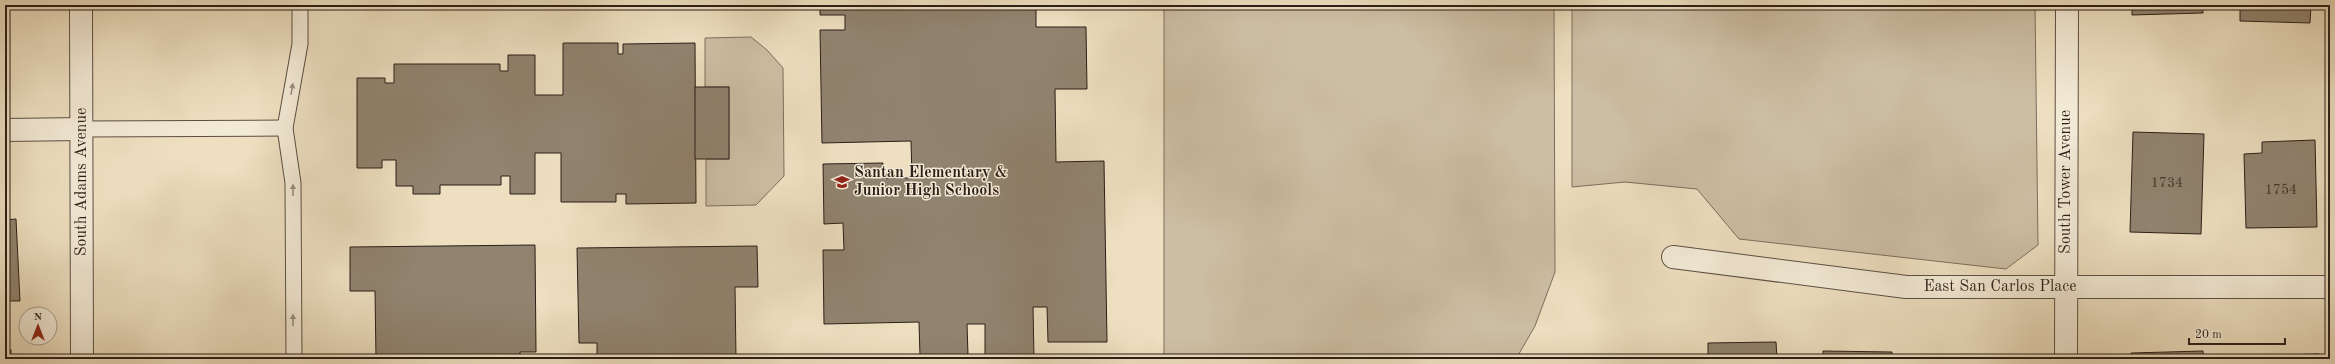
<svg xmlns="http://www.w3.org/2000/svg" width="2335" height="364" viewBox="0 0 2335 364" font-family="'Old Standard TT',serif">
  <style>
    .green { fill: #ccbea3; stroke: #7c6e5e }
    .building { fill: #90836f; stroke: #2b1f18 }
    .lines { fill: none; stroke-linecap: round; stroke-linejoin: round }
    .lane-casing { stroke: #5c4f42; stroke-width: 17 }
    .street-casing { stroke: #5c4f42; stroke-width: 24 }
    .lane { stroke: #f3ead6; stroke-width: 15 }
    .street { stroke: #f3ead6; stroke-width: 22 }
    .oneway { fill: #998f80 }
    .labels { text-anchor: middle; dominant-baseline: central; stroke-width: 3; stroke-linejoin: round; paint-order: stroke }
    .number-label { font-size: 14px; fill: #44382e }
    .poi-label { font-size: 16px; font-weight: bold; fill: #2b1f18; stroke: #f3ead6; text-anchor: start }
    .street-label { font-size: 16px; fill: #2b1f18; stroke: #f3ead6 }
  </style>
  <rect width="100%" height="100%" fill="#eddfc0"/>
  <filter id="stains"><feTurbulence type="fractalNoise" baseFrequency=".005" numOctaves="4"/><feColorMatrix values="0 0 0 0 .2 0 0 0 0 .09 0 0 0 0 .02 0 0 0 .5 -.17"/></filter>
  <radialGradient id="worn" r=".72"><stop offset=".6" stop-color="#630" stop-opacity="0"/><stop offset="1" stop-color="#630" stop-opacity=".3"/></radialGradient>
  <!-- green -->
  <g class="green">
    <polygon points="1164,5 1554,5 1555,272 1535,326 1516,359 1164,359"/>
    <polygon points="1572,5 2035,5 2038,245 2006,269 1739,239 1697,189 1625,182 1572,187"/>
    <polygon points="751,37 767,50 783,68 784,176 756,205 706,206 706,159 729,159 729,87 705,87 705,38"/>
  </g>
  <!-- building -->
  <g class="building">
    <polygon points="820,5 1036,5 1036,27 1086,27 1087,89 1055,89 1056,162 1104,161 1107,342 1048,342 1047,307 1033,307 1034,358 985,359 985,324 967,324 968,355 920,356 919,322 824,324 823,250 844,250 843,223 824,224 823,164 883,163 883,178 912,178 911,141 822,143 820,30 845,30 845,15 820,15"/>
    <polygon points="2132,5 2203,5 2203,13 2132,15"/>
    <polygon points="2240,5 2311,5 2310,23 2240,21"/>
    <polygon points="563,43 618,43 618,54 623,54 623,44 695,43 696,203 626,204 626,194 616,194 616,202 561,202 561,153 535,153 535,194 510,194 510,176 501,176 501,185 440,185 440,194 413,194 413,186 396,186 396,160 382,160 382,168 357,168 357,78 385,78 385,83 394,83 394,64 500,64 500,71 508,71 508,55 535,55 535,95 563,95"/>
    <rect x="695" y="87" width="34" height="72"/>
    <polygon points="2133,132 2204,134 2201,234 2130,232"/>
    <polygon points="2315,140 2317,227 2246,228 2244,154 2262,153 2262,142"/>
    <polygon points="16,219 20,301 5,301 5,220"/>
    <polygon points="535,245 536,352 520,352 520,359 376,359 375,291 350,291 350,247"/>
    <polygon points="757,246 758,287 735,287 736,359 597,359 597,343 579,343 577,248"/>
    <polygon points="1776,342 1777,359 1708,359 1708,343"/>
    <rect x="5" y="350" width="6" height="9"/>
    <polygon points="1823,351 1892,352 1892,359 1823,359"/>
    <polygon points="2203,351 2204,359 2131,359 2131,353"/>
    <polygon points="2319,354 2319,359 2248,359 2247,356"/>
    <polygon points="1669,356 1669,359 1599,359 1599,357"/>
    <polygon points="2004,357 2004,359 1933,359 1933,358"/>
  </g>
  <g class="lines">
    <!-- lane casing -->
    <g class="lane-casing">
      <g id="lane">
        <polyline points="82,129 285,128"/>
        <polyline points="294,359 293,183 285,128 300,44 300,5"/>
      </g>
    </g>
    <!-- street casing -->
    <g class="street-casing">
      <g id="street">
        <polyline points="81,5 82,359"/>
        <polyline points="5,130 82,129"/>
        <polyline points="1673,257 1906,287 2330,287"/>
        <polyline points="2066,359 2067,5"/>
      </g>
    </g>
    <!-- lane -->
    <use href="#lane" class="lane"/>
    <!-- street -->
    <use href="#street" class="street"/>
  </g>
  <!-- one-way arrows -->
  <defs><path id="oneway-solid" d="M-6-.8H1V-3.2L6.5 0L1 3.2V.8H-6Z"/></defs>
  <g class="oneway">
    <use href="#oneway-solid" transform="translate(292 89) rotate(-80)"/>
    <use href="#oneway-solid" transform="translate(293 190) rotate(-90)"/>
    <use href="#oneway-solid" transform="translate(293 320) rotate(-90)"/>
  </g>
  <!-- icons -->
  <defs>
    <g id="school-bare" transform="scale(1.2)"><path d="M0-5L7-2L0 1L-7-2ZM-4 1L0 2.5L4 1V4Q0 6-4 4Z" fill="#8f2418" stroke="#f3ead6" stroke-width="2.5" paint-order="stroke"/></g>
  </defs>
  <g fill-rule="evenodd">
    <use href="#school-bare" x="842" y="182"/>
  </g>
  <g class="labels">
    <!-- number labels -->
    <g class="number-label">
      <text x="2167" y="183">1734</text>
      <text x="2281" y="190">1754</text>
    </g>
    <!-- poi labels -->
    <g class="poi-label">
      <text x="854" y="173">Santan Elementary &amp;<tspan x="854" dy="18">Junior High Schools</tspan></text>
    </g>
    <!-- street labels -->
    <g class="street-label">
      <text transform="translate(82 182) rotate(-90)">South Adams Avenue</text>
      <text transform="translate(2066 182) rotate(-90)">South Tower Avenue</text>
      <text x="2000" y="287">East San Carlos Place</text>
    </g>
  </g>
  <!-- margin -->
  <rect width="2335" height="364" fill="none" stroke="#eddfc0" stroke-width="20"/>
  <rect x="6" y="6" width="2323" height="352" fill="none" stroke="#2b1f18" stroke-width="2"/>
  <rect x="10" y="10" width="2315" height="344" fill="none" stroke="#2b1f18"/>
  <!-- north arrow -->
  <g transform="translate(38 326)"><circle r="19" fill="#f3ead6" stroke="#a3998a"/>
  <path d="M0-3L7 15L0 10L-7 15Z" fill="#8f2418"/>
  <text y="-6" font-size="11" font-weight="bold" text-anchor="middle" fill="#2b1f18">N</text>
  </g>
  <!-- scale -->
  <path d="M2189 338v6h96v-6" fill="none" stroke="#2b1f18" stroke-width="2"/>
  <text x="2195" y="338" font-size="12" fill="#2b1f18" stroke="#f3ead6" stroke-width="3" paint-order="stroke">20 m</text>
  <rect width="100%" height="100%" filter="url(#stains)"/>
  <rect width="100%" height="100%" fill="url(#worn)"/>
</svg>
